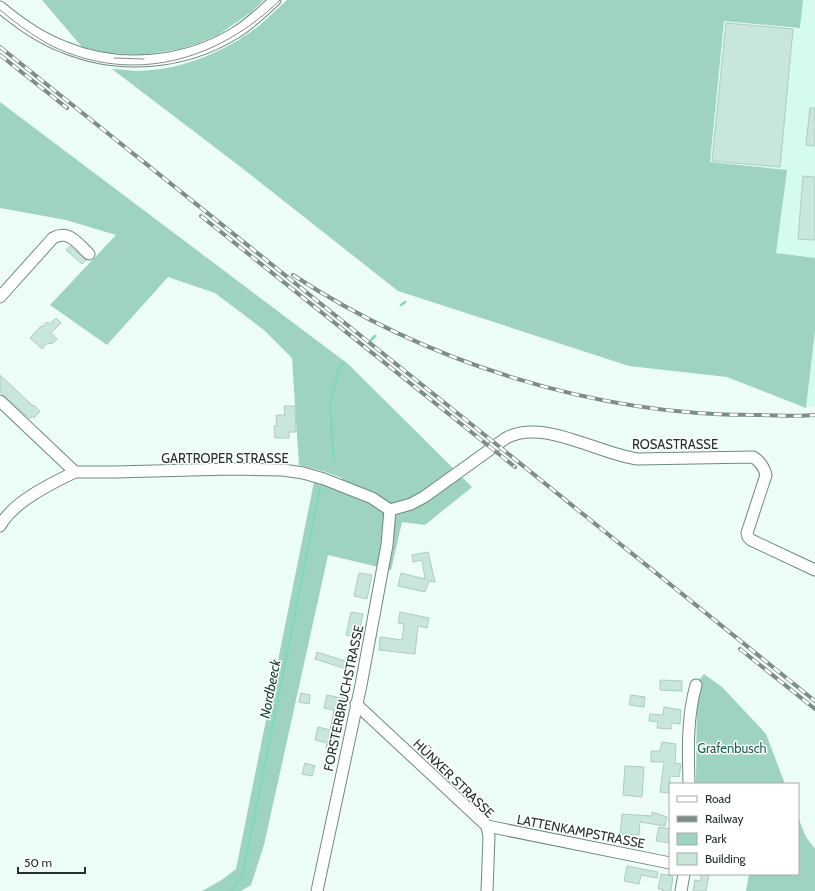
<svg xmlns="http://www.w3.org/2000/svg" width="815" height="891" viewBox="0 0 815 891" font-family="Cabin,sans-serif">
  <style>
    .built { fill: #d4fbeb }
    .green { fill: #9ed3bf }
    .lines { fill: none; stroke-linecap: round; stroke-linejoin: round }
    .stream { stroke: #81d9ba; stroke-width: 2.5 }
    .building { fill: #c8e6da; stroke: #aeccc0 }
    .minor-casing { stroke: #6e8a7f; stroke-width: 13 }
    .minor { stroke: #fff; stroke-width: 11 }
    .tram { stroke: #7f8d87; stroke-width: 1 }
    .rail-casing { stroke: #7f8d87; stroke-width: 4 }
    .rail { stroke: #fff; stroke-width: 2.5; stroke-dasharray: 8; stroke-linecap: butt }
    .labels { text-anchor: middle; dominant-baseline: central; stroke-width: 3; stroke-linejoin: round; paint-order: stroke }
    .street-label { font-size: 13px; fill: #24302b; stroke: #fff }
    .park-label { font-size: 13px; fill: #1d624d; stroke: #fff }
    .water-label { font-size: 14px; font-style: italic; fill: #184033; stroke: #fff }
  </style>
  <rect width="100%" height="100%" fill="#ecfef6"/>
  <!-- built -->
  <g class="built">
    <polygon points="803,0 815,0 815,258 776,253 710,163 724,21 800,28"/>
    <polygon points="815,330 815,406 806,408"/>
  </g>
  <!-- green -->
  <g class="green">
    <polygon points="42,0 264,0 250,13 218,35 199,43 180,49 142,55 109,53 82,47"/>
    <path d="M287 0H803L800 28 724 21 710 162 787 170 776 253 815 258V330L806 408 727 377 629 366 398 291 242 168 112 69C121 69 130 71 139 71 183 70 227 51 260 25 269 17 278 8 287 0Z"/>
    <polygon points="0,102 348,364 472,487 425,525 402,522 391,570 328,555 264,845 251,885 241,891 202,891 220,881 236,869 314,482 326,485 341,492 342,478 326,472 299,465 292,358 264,330 215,293 168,277 107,345 50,305 116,235 66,220 0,208"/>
    <polygon points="704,674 722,687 766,734 785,784 696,784 697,682"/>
    <polygon points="798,817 806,837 815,849 815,891 746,891 749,874 798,874"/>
  </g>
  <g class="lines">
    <!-- stream -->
    <g class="stream">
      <polyline points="401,305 405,302"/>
      <polyline points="371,340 375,336"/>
      <polyline points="334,460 330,405 332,394 340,367 344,362"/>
      <polyline points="232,891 242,876 261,785 320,488"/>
    </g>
  </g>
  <!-- building -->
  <g class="building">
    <polygon points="726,23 793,29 780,167 712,161"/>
    <polygon points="810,108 815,108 815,146 806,145"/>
    <polygon points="803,176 815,177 815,240 798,239"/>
    <polygon points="70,246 86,260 82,264 66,250"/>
    <polygon points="56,318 61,323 51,333 57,339 53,343 46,344 42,349 30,338 41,326 42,327 47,322 49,324"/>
    <polygon points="0,375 33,406 34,405 40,411 34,418 32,416 30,419 0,392"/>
    <polygon points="284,406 295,406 296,432 289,432 289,438 275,438 274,426 277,426 276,415 285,415"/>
    <polygon points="428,552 435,582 429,581 425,592 398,586 401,573 425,579 422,560 413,562 412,555"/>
    <polygon points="359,573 372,575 367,599 354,596"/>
    <polygon points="351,612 363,614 358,637 346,635"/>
    <polygon points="400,612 429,618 427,628 418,626 415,654 379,650 380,637 402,640 404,624 398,623"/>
    <polygon points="317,652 348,662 346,669 315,659"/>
    <polygon points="660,680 682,681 682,691 660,690"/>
    <polygon points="301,693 310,695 309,704 299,702"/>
    <polygon points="327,695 346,699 332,750 326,748 327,743 315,740 318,727 330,730 334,710 324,708"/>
    <polygon points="631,695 645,697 644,707 629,705"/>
    <polygon points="664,707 681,710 680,724 671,723 671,729 657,728 658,722 649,721 650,714 663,715"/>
    <polygon points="662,742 676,744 675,763 681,764 679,777 670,776 670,793 660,792 664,762 651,762 651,751 660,751"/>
    <polygon points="305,763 315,766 312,776 302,774"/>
    <polygon points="625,766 644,767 642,797 623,795"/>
    <polygon points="652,812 667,817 665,826 640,822 639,835 620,834 622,814 652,816"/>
    <polygon points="659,827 670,829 670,843 656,841"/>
    <polygon points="627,866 658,872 657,878 641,875 639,884 624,881"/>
    <polygon points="661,874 673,876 671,891 662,891 663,889 658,889"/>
    <polygon points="702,874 709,874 706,891 693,891 695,880 700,881"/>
  </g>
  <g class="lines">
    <!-- minor casing -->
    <g class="minor-casing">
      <g id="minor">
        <path d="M0 7C19 23 40 38 64 47 119 70 185 64 235 33 250 24 262 12 275 0"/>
        <path d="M0 297 53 238C69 229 78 244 89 254"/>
        <polyline points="0,401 75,472"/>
        <polyline points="75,472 115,472 231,469 283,470 303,473 324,479 372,498 390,510"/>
        <path d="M390 510 411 504 424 497 506 438C544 418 598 454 638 459L753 457C760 461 764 467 766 475L747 533 748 537 751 540 815 570"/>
        <path d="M0 526C13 502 50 484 75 472"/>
        <polyline points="356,704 487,826 489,837 487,891"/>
        <path d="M689 784C688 751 687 716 696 685"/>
        <polyline points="487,826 670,863"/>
        <polyline points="317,891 361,685 387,545 390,510"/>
        <polyline points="681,891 684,874"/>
      </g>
    </g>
    <!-- minor -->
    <use href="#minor" class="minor"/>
    <!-- tram -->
    <g class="tram">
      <path d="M0 10C16 23 33 36 52 46 133 85 218 61 280 0"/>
      <polyline points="114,58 144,59"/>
    </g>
    <!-- rail casing -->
    <g class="rail-casing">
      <g id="rail">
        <polyline points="0,47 496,444 815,701"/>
        <polyline points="0,55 67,108"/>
        <polyline points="201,216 515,467"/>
        <path d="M293 275C428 363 596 416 758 415 777 415 796 417 815 415"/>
        <polyline points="740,649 815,709"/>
      </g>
    </g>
    <!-- rail -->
    <use href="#rail" class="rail"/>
  </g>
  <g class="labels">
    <!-- street labels -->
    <g class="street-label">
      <text x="675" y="444">ROSASTRASSE</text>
      <text x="225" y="458">GARTROPER STRASSE</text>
      <text transform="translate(343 698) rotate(-78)">FORSTERBRUCHSTRASSE</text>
      <text transform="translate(454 778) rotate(44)">HÜNXER STRASSE</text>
      <text transform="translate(581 831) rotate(11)">LATTENKAMPSTRASSE</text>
    </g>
    <!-- park labels -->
    <g class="park-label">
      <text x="732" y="748">Grafenbusch</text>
    </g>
    <!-- water labels -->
    <g class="water-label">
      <text transform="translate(270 689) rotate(-79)">Nordbeeck</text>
    </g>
  </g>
  <!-- legend -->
  <rect x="669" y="783" width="130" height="92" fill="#ffffff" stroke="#a7acaa"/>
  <rect x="677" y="796" width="20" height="6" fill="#ffffff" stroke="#a7acaa"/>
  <text x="705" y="803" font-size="12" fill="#24302b">Road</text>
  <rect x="677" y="816" width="20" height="6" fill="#7f8d87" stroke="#a7acaa"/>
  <text x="705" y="823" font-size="12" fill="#24302b">Railway</text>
  <rect x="677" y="833" width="20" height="12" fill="#9ed3bf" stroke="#a7acaa"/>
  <text x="705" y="843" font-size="12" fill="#24302b">Park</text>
  <rect x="677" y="853" width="20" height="12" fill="#c8e6da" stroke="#a7acaa"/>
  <text x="705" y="863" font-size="12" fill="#24302b">Building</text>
  <!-- scale -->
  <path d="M18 867v6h67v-6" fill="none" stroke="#24302b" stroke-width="2"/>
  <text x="24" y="867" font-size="12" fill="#24302b" stroke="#ffffff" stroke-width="3" paint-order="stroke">50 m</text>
</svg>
